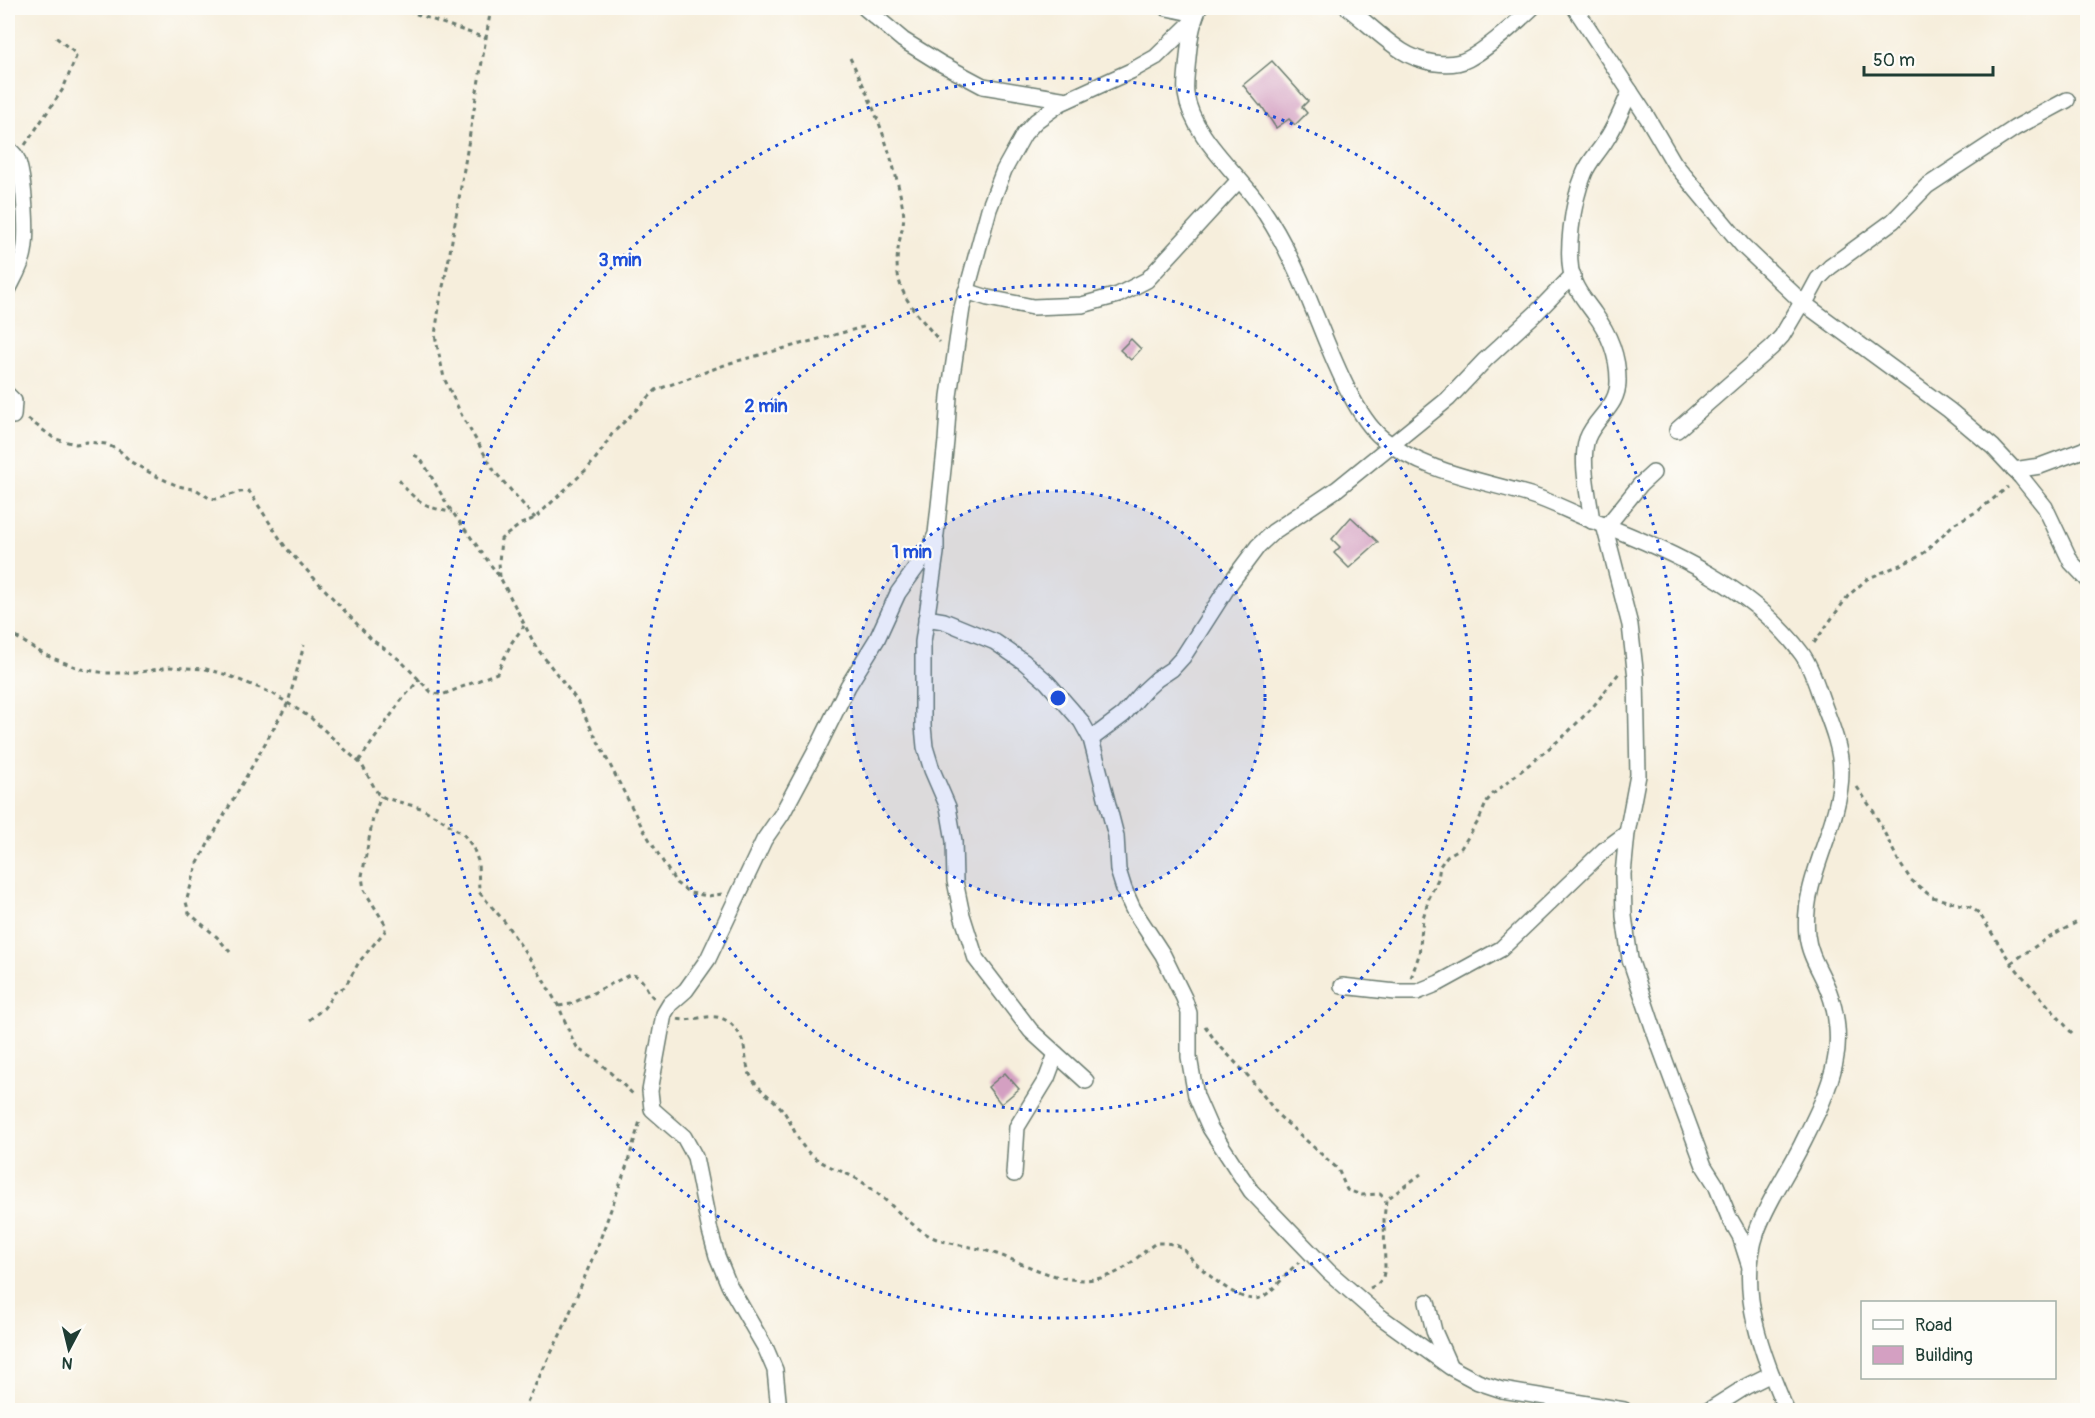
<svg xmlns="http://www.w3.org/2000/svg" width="2095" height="1418" viewBox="0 0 2095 1418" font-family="Pangolin,sans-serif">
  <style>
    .building { fill: #d4a0c2 }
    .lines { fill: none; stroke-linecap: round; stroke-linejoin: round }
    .minor-casing { stroke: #6a7b6f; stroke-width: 18 }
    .path { stroke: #6a7b6f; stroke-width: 3; stroke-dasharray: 4.5 4.5; stroke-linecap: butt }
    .minor { stroke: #fff; stroke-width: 15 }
    .ring { fill: none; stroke: #1d4ed8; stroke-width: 3; stroke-dasharray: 3 6 }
    .centre { fill: #1d4ed8; stroke: #fdfcf7; stroke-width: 3 }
    .ring-label { font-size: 18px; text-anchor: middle; font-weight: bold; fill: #1d4ed8; stroke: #fdfcf7; stroke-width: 4.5; stroke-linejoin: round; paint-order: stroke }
  </style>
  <rect width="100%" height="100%" fill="#fdfcf7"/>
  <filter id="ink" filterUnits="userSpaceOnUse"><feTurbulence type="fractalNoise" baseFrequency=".0167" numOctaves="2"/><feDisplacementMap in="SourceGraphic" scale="12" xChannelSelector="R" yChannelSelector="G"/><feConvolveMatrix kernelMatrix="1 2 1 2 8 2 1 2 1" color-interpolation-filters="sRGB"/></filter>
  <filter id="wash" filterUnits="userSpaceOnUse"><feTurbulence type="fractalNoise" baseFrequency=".008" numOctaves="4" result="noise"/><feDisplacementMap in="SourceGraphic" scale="24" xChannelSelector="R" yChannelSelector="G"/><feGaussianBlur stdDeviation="1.35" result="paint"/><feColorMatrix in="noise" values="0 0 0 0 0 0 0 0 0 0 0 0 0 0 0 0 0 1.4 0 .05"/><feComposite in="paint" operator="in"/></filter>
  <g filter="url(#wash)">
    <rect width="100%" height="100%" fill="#f6eedc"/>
    <g id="blocks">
      <!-- building -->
      <g class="building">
        <polygon points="1272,61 1308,101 1302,107 1307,113 1295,125 1289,119 1276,128 1261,105 1260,106 1243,85"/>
        <polygon points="1131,339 1141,349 1131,360 1120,350"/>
        <polygon points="1351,517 1378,542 1349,568 1334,553 1340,547 1332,539"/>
        <polygon points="1005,1073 1019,1089 1001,1104 988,1087"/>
      </g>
    </g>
  </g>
  <g filter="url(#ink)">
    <use href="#blocks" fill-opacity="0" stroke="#6a7b6f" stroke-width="1.5"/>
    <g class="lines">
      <!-- minor casing -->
      <g class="minor-casing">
        <g id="minor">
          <polyline points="865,8 903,40 940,63 983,86 1067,100"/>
          <polyline points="1167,8 1196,14"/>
          <path d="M1199 8C1190 28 1189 46 1187 68 1186 77 1185 85 1186 94 1192 136 1236 171 1259 204 1283 238 1300 276 1315 314 1330 350 1353 414 1382 438 1423 472 1481 480 1530 495 1553 502 1574 514 1596 522 1669 550 1754 588 1802 654 1812 668 1817 687 1823 703 1831 724 1841 748 1841 771 1841 828 1801 877 1807 935 1809 956 1822 973 1829 992 1837 1013 1840 1040 1835 1062 1829 1091 1815 1118 1802 1144 1788 1173 1768 1200 1757 1231 1736 1291 1763 1355 1786 1410"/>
          <path d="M1348 8C1366 22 1383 39 1402 51 1419 62 1449 69 1468 59 1489 48 1515 24 1532 8"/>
          <polyline points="1575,8 1647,117 1674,163 1742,245 1802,302 1949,410 1993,447 2021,477 2045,507 2071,562 2088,580"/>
          <path d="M8 149C12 152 15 154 17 159 24 176 28 233 24 252 22 265 14 278 8 290"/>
          <polyline points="966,291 988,298 1033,307 1082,305 1118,295 1147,280 1239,180"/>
          <polyline points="1805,303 1818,279 1830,267 1893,221 1927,186 2015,128 2067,100"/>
          <polyline points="8,395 14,401 13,416"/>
          <polyline points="1677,430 1772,347 1782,336 1802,302"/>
          <polyline points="2014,470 2040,466 2083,450 2088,447"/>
          <path d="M1592 521C1589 498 1580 461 1587 439 1595 417 1619 407 1618 380 1618 356 1608 332 1594 313 1587 303 1578 293 1574 282 1564 256 1573 200 1584 174 1589 161 1599 152 1606 140 1616 125 1623 108 1630 91"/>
          <polyline points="1604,525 1630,625 1636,678 1638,775 1627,833 1623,874 1624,916 1630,959 1657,1039 1704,1166 1716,1185 1729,1217 1740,1236 1749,1264"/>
          <polyline points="1607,526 1640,485 1653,473"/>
          <polyline points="936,540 936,553 923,642 923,726 925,747 932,770 948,807 954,841 955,881 962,915 976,959 1031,1031 1086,1081"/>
          <polyline points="926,618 944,621 995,642 1024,662 1047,682 1081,721 1091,739 1116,836 1118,870 1124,889 1133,909 1163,955 1184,998 1189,1013 1189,1057 1196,1096 1210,1128 1251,1191 1329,1272 1378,1315 1450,1367 1478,1382 1502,1390 1624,1410"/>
          <polyline points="1091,739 1123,715 1144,691 1157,679 1172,669 1183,657 1231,582 1258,546 1273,532 1337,489 1448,399 1485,360 1536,313 1573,275"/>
          <polyline points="1342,986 1396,992 1417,992 1439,983 1501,949 1604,850 1627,833"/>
          <polyline points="1014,1174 1017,1127 1047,1078 1056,1054"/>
          <polyline points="1427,1302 1434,1331 1449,1365"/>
          <polyline points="779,1410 775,1370 766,1349 729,1285 717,1256 710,1231 695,1157 684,1137 652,1109 650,1091 664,1014 670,1004 686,990 708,959 764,840 782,814 820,743 848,686 877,639 898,593 929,550 936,534 946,441 949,396 962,308 989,209 1004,170 1024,134 1036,121 1061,103 1131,71 1156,57 1192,22"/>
          <polyline points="1709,1410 1747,1386 1771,1374"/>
        </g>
      </g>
      <!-- path -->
      <g class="path">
        <polyline points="399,8 485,38"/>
        <polyline points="491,8 449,258 440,301 435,335 444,378 462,416 495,472 535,518"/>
        <path d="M850 58C874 105 894 157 903 209 906 222 899 237 898 250 892 293 916 311 940 342"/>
        <polyline points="25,145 63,89 76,57 74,52 53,35"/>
        <polyline points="28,419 55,439 76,444 87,442 106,444 120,451 131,462 156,476 178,486 197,490 209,498 216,499 240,492 249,491 286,548 371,639 400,660 431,692 442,695 497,673 512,642 524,626"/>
        <polyline points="414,455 420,458 427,469 448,506 501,579 536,647 576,699 643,829 676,883 690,893 708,896 722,894"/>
        <path d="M399 480C413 500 428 509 452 512"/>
        <polyline points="500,577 499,562 501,539 521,524 535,518 589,467 602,450 612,434 656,390 730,363 867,326"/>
        <polyline points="8,632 45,655 81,669 106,673 135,673 169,667 206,669 227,675 272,693 311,718 362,765 378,794 385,798 421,808 441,819 464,835 473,847 478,861 479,892 504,921 538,971 559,1007 572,1038 578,1049 598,1061 635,1096"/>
        <polyline points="1814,643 1848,596 1867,579 1916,558 1925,552 1955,523 1978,511 2008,487"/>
        <polyline points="359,761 403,698 420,679"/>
        <polyline points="1857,787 1874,812 1899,862 1911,880 1932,897 1970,907 1979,913 2011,963 2072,1033"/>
        <polyline points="230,952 217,937 189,913 186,902 197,865 209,842 288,703 304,645"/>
        <polyline points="2011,963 2043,941 2088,916"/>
        <polyline points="1411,978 1419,955 1423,918 1429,898 1438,879 1440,866 1447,856 1461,848 1479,820 1487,801 1493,794 1564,736 1592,708 1619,673"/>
        <path d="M559 1006 571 1004 629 975C644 974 644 989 654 998"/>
        <path d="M678 1019C696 1023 712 1009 730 1023 751 1041 741 1062 753 1080 760 1091 774 1099 782 1109 792 1122 796 1140 808 1152 822 1166 842 1170 859 1180 885 1196 905 1222 930 1236 948 1245 968 1245 987 1251 1023 1261 1057 1285 1095 1279 1124 1275 1134 1258 1156 1243 1165 1243 1176 1243 1183 1249 1188 1253 1191 1259 1195 1263 1209 1275 1243 1307 1262 1297 1274 1291 1288 1271 1299 1262"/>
        <polyline points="309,1020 324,1008 335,992 345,987 359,962 385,931 385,924 364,890 362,876 373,818 381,796"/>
        <polyline points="1205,1026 1216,1042 1250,1078 1279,1116 1338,1169 1347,1190 1362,1195 1380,1194 1386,1200"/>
        <polyline points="1370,1288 1378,1284 1383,1277 1385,1268 1384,1219 1386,1200 1421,1174"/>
        <polyline points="523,1410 563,1329 598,1245 627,1165 640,1121"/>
      </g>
      <!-- minor -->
      <use href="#minor" class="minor"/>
    </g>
  </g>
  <!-- distance rings -->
  <circle cx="1058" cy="698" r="207" fill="#1d4ed8" fill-opacity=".12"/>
  <g class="ring">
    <circle cx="1058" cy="698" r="207"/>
    <circle cx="1058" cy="698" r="413"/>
    <circle cx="1058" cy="698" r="620"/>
  </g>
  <circle cx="1058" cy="698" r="9" class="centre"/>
  <g class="ring-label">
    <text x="620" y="266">3 min</text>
    <text x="766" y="412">2 min</text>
    <text x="912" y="558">1 min</text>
  </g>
  <!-- margin -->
  <rect width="2095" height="1418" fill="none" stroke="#fdfcf7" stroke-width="30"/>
  <!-- legend -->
  <rect x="1861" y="1301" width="195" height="78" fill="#fdfcf7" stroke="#a4b0a9" stroke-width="1.5"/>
  <rect x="1873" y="1320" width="30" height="9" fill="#ffffff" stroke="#a4b0a9" stroke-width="1.5"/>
  <text x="1915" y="1331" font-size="18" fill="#1f3d34">Road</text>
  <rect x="1873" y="1346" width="30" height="18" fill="#d4a0c2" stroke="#a4b0a9" stroke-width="1.5"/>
  <text x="1915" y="1361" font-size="18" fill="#1f3d34">Building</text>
  <!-- north arrow -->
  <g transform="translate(69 1349) rotate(187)" stroke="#fdfcf7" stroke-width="4.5" paint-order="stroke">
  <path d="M0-4.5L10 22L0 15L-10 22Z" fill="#1f3d34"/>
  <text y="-9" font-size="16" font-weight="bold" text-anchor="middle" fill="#1f3d34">N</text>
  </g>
  <!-- scale -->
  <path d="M1864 66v9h129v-9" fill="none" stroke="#1f3d34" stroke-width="3"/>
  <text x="1873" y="66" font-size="18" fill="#1f3d34" stroke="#fdfcf7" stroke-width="4.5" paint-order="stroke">50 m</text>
</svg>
